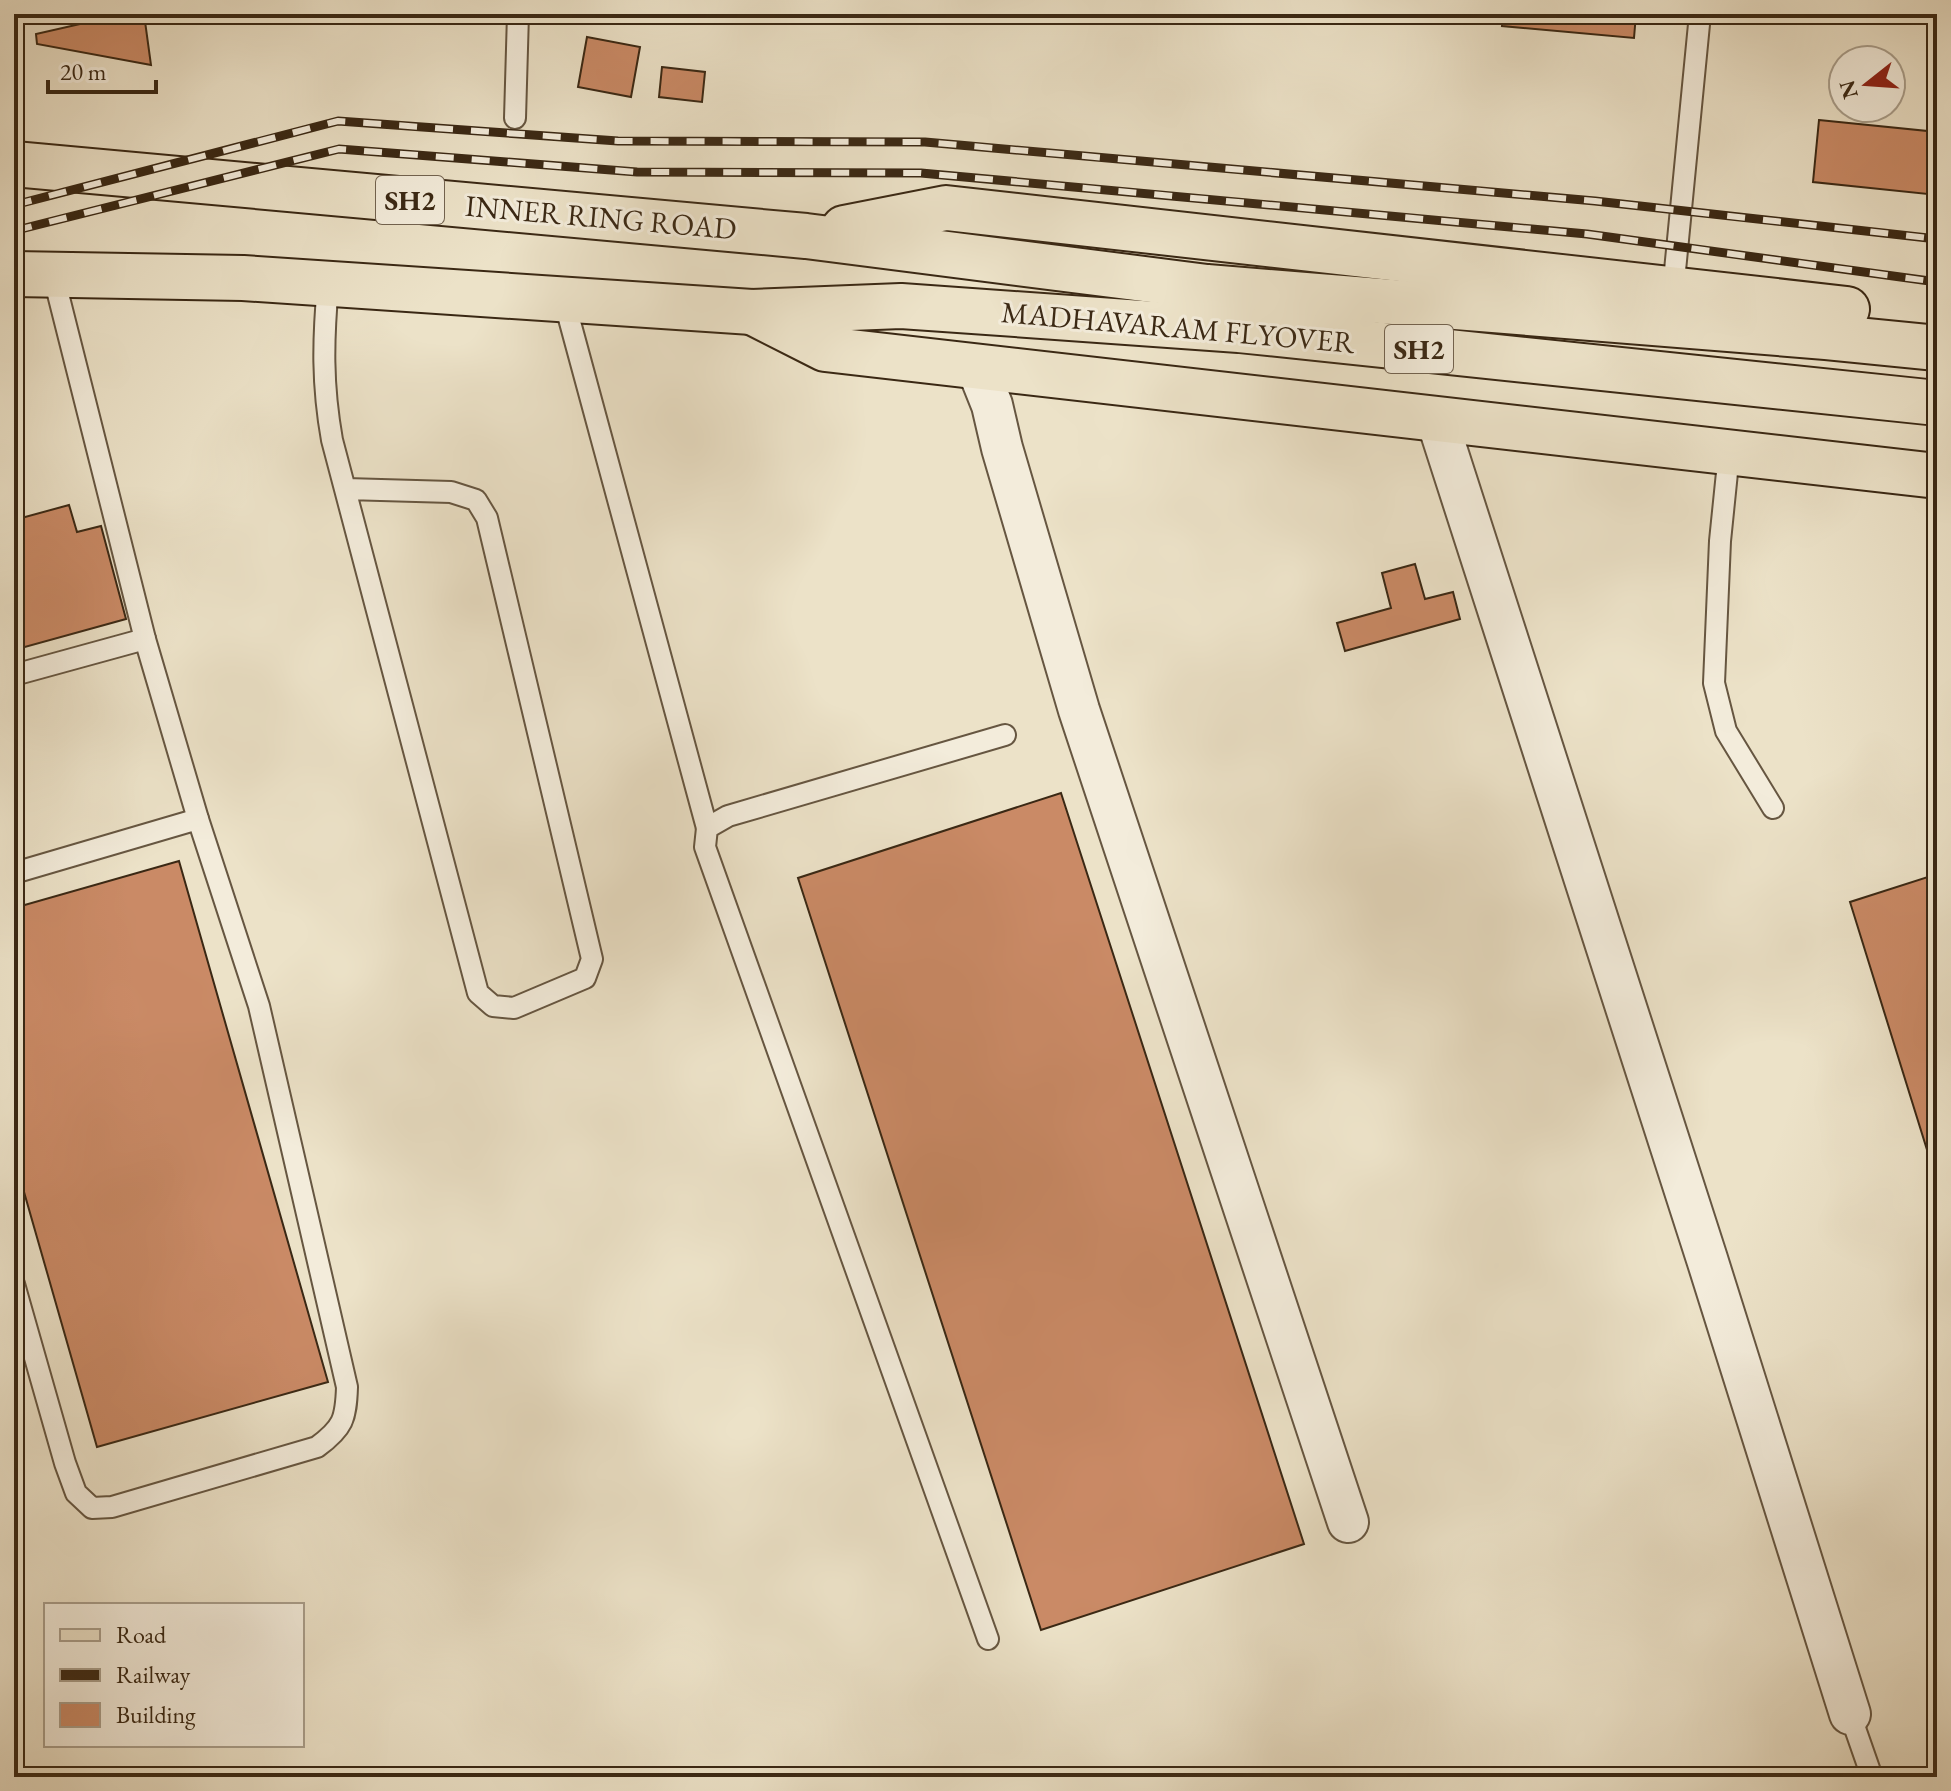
<svg xmlns="http://www.w3.org/2000/svg" width="1951" height="1791" viewBox="0 0 1951 1791" font-family="'EB Garamond',serif">
  <style>
    .building { fill: #ca8a66; stroke: #3a2814; stroke-width: 2 }
    .lines { fill: none; stroke-linecap: round; stroke-linejoin: round }
    .lane-casing { stroke: #665641; stroke-width: 24 }
    .street-casing { stroke: #665641; stroke-width: 44 }
    .primary-casing { stroke: #3a2814; stroke-width: 48 }
    .lane { stroke: #f3ecdb; stroke-width: 20 }
    .street { stroke: #f3ecdb; stroke-width: 40 }
    .primary { stroke: #ece2c8; stroke-width: 44 }
    .rail-casing { stroke: #3a2814; stroke-width: 9 }
    .rail { stroke: #f3ecdb; stroke-width: 6; stroke-dasharray: 18; stroke-linecap: butt }
    .labels { text-anchor: middle; dominant-baseline: central; stroke-width: 6; stroke-linejoin: round; paint-order: stroke }
    .shield { fill: #f3ecdb; stroke: #726350; stroke-width: 2 }
    .shield-label { font-size: 28px; font-weight: bold; fill: #3a2814 }
    .street-label { font-size: 30px; fill: #3a2814; stroke: #f3ecdb }
  </style>
  <rect width="100%" height="100%" fill="#ece2c8"/>
  <filter id="stains"><feTurbulence type="fractalNoise" baseFrequency=".0025" numOctaves="4"/><feColorMatrix values="0 0 0 0 .2 0 0 0 0 .09 0 0 0 0 .02 0 0 0 .5 -.17"/></filter>
  <radialGradient id="worn" r=".72"><stop offset=".6" stop-color="#630" stop-opacity="0"/><stop offset="1" stop-color="#630" stop-opacity=".3"/></radialGradient>
  <!-- building -->
  <g class="building">
    <polygon points="124,14 144,14 151,65 37,44 36,34"/>
    <polygon points="600,14 661,14 660,22"/>
    <polygon points="1503,14 1636,14 1634,38 1502,26"/>
    <polygon points="587,37 640,47 631,97 578,87"/>
    <polygon points="662,67 705,72 702,102 659,97"/>
    <polygon points="1819,120 1937,132 1937,195 1813,182"/>
    <polygon points="69,505 77,532 101,526 126,619 14,650 14,520"/>
    <polygon points="1415,564 1425,599 1453,592 1460,619 1345,651 1337,623 1391,608 1382,573"/>
    <polygon points="1061,793 1304,1544 1041,1630 798,878"/>
    <polygon points="179,861 328,1382 97,1447 14,1157 14,908"/>
    <polygon points="1937,874 1937,1182 1850,902"/>
  </g>
  <g class="lines">
    <!-- lane casing -->
    <g class="lane-casing">
      <g id="lane">
        <polyline points="515,118 518,14"/>
        <path d="M328 284C323 340 322 384 332 440L478 993 493 1006 514 1008 585 978 592 959 487 518 476 500 451 492 346 489"/>
        <polyline points="1673,291 1700,14"/>
        <polyline points="564,300 707,828"/>
        <polyline points="1729,453 1720,541 1714,683 1726,731 1773,808"/>
        <polyline points="14,675 145,639"/>
        <polyline points="14,873 198,819"/>
        <path d="M14 1284 65 1463 76 1493 92 1508 112 1507 317 1447C343 1428 346 1419 347 1387L259 1006 198 819 145 639 53 274"/>
        <polyline points="988,1639 705,847 707,828 728,816 1005,735"/>
        <polyline points="1850,1714 1872,1777"/>
      </g>
    </g>
    <!-- street casing -->
    <g class="street-casing">
      <g id="street">
        <polyline points="976,365 992,405 1002,448 1079,710 1348,1522"/>
        <polyline points="1437,420 1707,1259 1850,1714"/>
      </g>
    </g>
    <!-- primary casing -->
    <g class="primary-casing">
      <g id="primary">
        <polyline points="14,164 806,236 1207,287 1826,337 1937,348"/>
        <polyline points="844,228 946,208 1847,309"/>
        <polyline points="14,274 243,278 752,312 901,306 1239,330 1937,403"/>
        <polyline points="754,313 825,349 1937,476"/>
      </g>
    </g>
    <!-- lane -->
    <use href="#lane" class="lane"/>
    <!-- street -->
    <use href="#street" class="street"/>
    <!-- primary -->
    <use href="#primary" class="primary"/>
    <!-- rail casing -->
    <g class="rail-casing">
      <g id="rail">
        <polyline points="14,205 338,121 618,141 925,142 1595,201 1937,239"/>
        <polyline points="14,229 21,229 339,149 637,172 921,173 1587,234 1937,282"/>
      </g>
    </g>
    <!-- rail -->
    <use href="#rail" class="rail"/>
  </g>
  <g class="labels">
    <!-- shield labels -->
    <g class="shield">
      <rect x="376" y="176" width="68" height="48" rx="6"/>
      <rect x="1385" y="325" width="68" height="48" rx="6"/>
    </g>
    <g class="shield-label">
      <text x="410" y="200">SH2</text>
      <text x="1419" y="349">SH2</text>
    </g>
    <!-- street labels -->
    <g class="street-label">
      <text transform="translate(601 217) rotate(5)">INNER RING ROAD</text>
      <text transform="translate(1178 327) rotate(5)">MADHAVARAM FLYOVER</text>
    </g>
  </g>
  <!-- margin -->
  <rect width="1951" height="1791" fill="none" stroke="#ece2c8" stroke-width="48"/>
  <rect x="16" y="16" width="1919" height="1759" fill="none" stroke="#3a2814" stroke-width="4"/>
  <rect x="24" y="24" width="1903" height="1743" fill="none" stroke="#3a2814" stroke-width="2"/>
  <!-- legend -->
  <rect x="44" y="1603" width="260" height="144" fill="#f3ecdb" stroke="#a99e8b" stroke-width="2"/>
  <rect x="60" y="1629" width="40" height="12" fill="#ece2c8" stroke="#a99e8b" stroke-width="2"/>
  <text x="116" y="1643" font-size="24" fill="#3a2814">Road</text>
  <rect x="60" y="1669" width="40" height="12" fill="#3a2814" stroke="#a99e8b" stroke-width="2"/>
  <text x="116" y="1683" font-size="24" fill="#3a2814">Railway</text>
  <rect x="60" y="1703" width="40" height="24" fill="#ca8a66" stroke="#a99e8b" stroke-width="2"/>
  <text x="116" y="1723" font-size="24" fill="#3a2814">Building</text>
  <!-- north arrow -->
  <g transform="translate(1867 84) rotate(253)"><circle r="38" fill="#f3ecdb" stroke="#a99e8b" stroke-width="2"/>
  <path d="M0-6L14 30L0 20L-14 30Z" fill="#8f2418"/>
  <text y="-12" font-size="22" font-weight="bold" text-anchor="middle" fill="#3a2814">N</text>
  </g>
  <!-- scale -->
  <path d="M48 80v12h108v-12" fill="none" stroke="#3a2814" stroke-width="4"/>
  <text x="60" y="80" font-size="24" fill="#3a2814" stroke="#f3ecdb" stroke-width="6" paint-order="stroke">20 m</text>
  <rect width="100%" height="100%" filter="url(#stains)"/>
  <rect width="100%" height="100%" fill="url(#worn)"/>
</svg>
